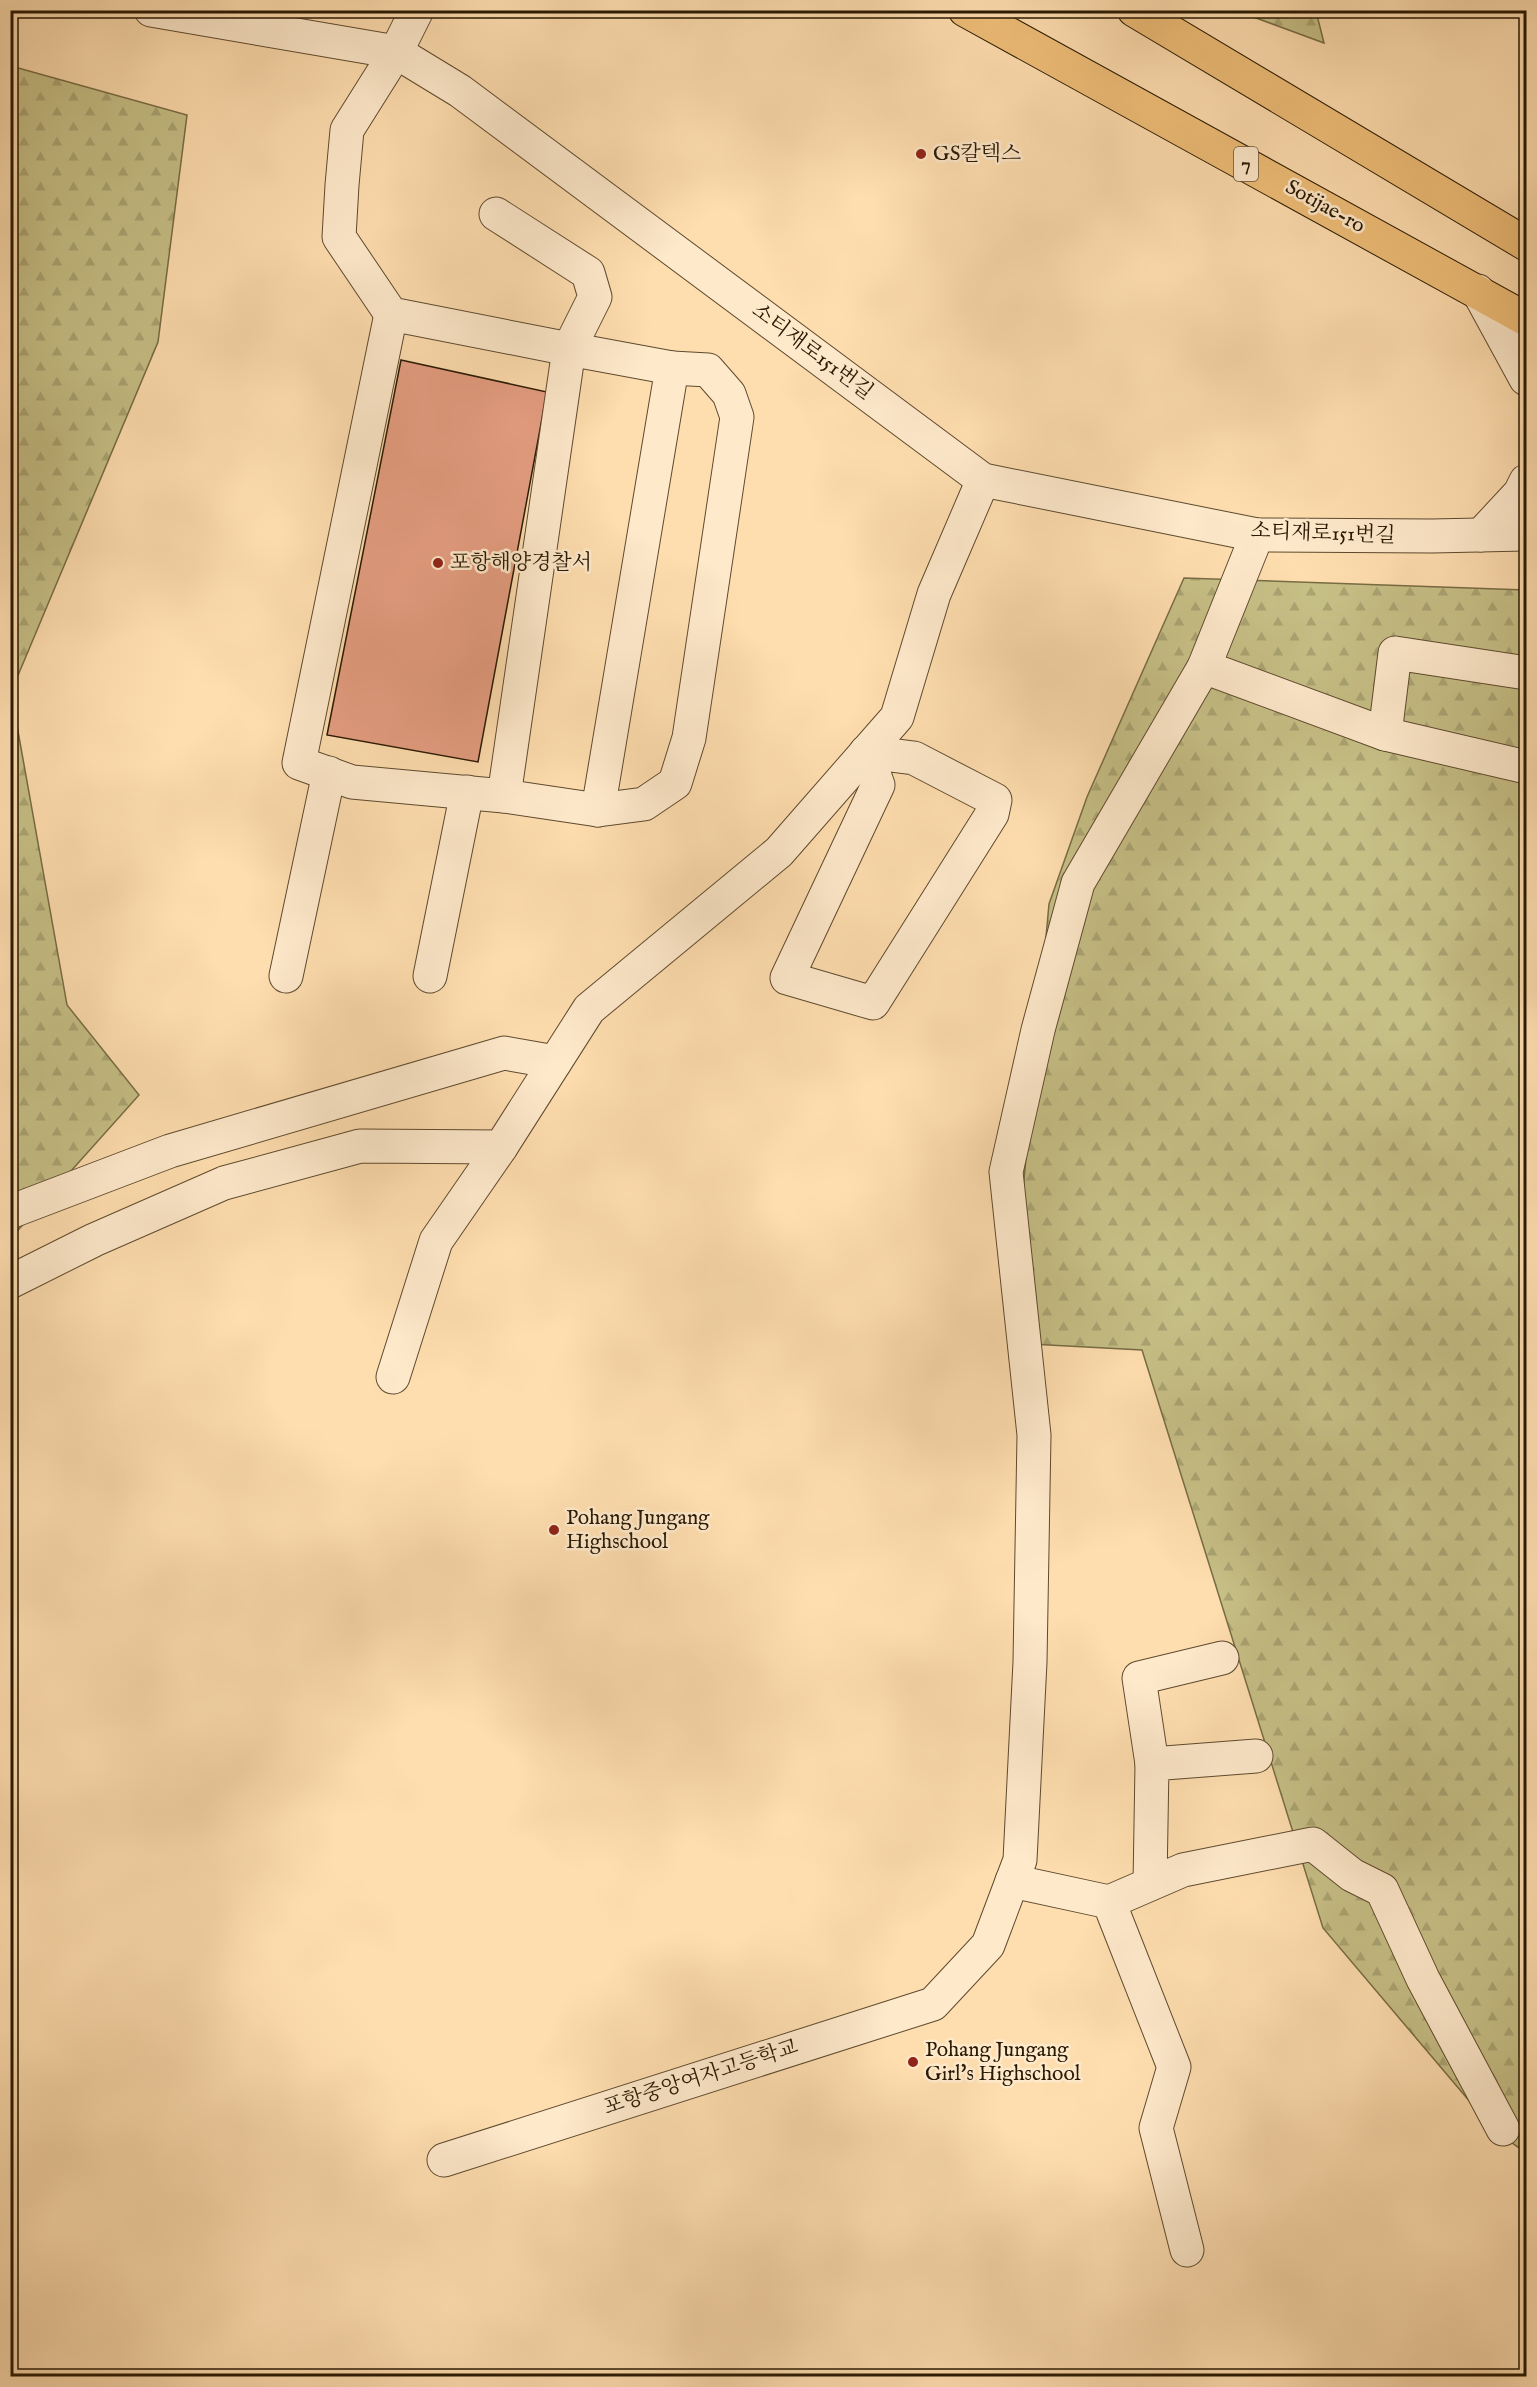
<svg xmlns="http://www.w3.org/2000/svg" width="1537" height="2387" viewBox="0 0 1537 2387" font-family="'IM FELL English','Noto Serif KR',serif">
  <style>
    .forest { fill: url(#forest-firs); stroke: #786c44; stroke-width: 1.5 }
    .building { fill: #e59d81; stroke: #291903; stroke-width: 1.5 }
    .lines { fill: none; stroke-linecap: round; stroke-linejoin: round }
    .minor-casing { stroke: #5e4a2e; stroke-width: 35 }
    .major-casing { stroke: #291903; stroke-width: 35 }
    .minor { stroke: #fee9cb; stroke-width: 33 }
    .major { stroke: #efbe78; stroke-width: 33 }
    .poi-dot { fill: #8f2418; stroke: #fee9cb; stroke-width: 2 }
    .labels { text-anchor: middle; dominant-baseline: central; stroke-width: 5; stroke-linejoin: round; paint-order: stroke }
    .shield { fill: #fee9cb; stroke: #69573f; stroke-width: 1.5 }
    .shield-label { font-size: 20px; font-weight: bold; fill: #291903 }
    .poi-label { font-size: 21px; fill: #291903; stroke: #fee9cb; text-anchor: start }
    .street-label { font-size: 21px; fill: #291903; stroke: #fee9cb }
  </style>
  <defs>
    <pattern id="forest-firs" width="22" height="20" patternUnits="userSpaceOnUse" patternTransform="scale(1.5)"><rect width="22" height="20" fill="#c6bf86"/><path d="M5 1l3.5 6h-7zM16 11l3.5 6h-7z" fill="#aaa472"/></pattern>
  </defs>
  <rect width="100%" height="100%" fill="#feddaf"/>
  <filter id="stains"><feTurbulence type="fractalNoise" baseFrequency=".00333" numOctaves="4"/><feColorMatrix values="0 0 0 0 .2 0 0 0 0 .09 0 0 0 0 .02 0 0 0 .5 -.17"/></filter>
  <radialGradient id="worn" r=".72"><stop offset=".6" stop-color="#630" stop-opacity="0"/><stop offset="1" stop-color="#630" stop-opacity=".3"/></radialGradient>
  <!-- forest -->
  <g class="forest">
    <polygon points="1237,11 1316,11 1324,43"/>
    <polygon points="11,66 187,115 158,342 11,692 67,1005 139,1095 11,1238"/>
    <polygon points="1184,578 1526,590 1526,2153 1493,2129 1323,1928 1142,1350 1013,1343 1024,1180 1049,904 1087,797"/>
  </g>
  <!-- building -->
  <polygon class="building" points="401,360 547,392 478,762 327,735"/>
  <g class="lines">
    <!-- minor casing -->
    <g class="minor-casing">
      <g id="minor">
        <polyline points="151,10 396,52 460,91 983,480 1257,535 1432,536 1526,534"/>
        <polyline points="417,10 396,52 347,130 342,185 339,237 391,314 569,349 595,297 588,273 496,214"/>
        <polyline points="1478,291 1526,379"/>
        <polyline points="391,314 299,763 352,782 504,796"/>
        <polygon points="569,349 672,368 598,810 504,796"/>
        <polyline points="1257,535 1204,667 1385,734 1526,767"/>
        <polyline points="1481,535 1520,493 1526,481"/>
        <polyline points="1385,734 1395,653 1526,673"/>
        <polygon points="866,752 914,758 995,800 992,814 873,1003 787,978 878,785"/>
        <polyline points="598,810 644,804 675,783 689,738 737,417 729,394 708,370 672,368"/>
        <polyline points="286,976 329,773"/>
        <polyline points="430,976 467,792"/>
        <polyline points="10,1212 170,1151 504,1053 555,1062"/>
        <polyline points="10,1282 94,1240 224,1183 360,1146 501,1147"/>
        <polyline points="393,1377 436,1241 501,1147 589,1009 779,852 897,717 934,594 983,480"/>
        <polyline points="1152,1764 1139,1678 1222,1658"/>
        <polyline points="1012,1881 1109,1902 1174,2067 1156,2128 1187,2250"/>
        <polyline points="1150,1884 1152,1764 1256,1756"/>
        <polyline points="1109,1902 1183,1870 1313,1844 1352,1875 1382,1890 1423,1979 1503,2129"/>
        <polyline points="444,2160 933,2004 988,1945 1020,1860 1030,1662 1034,1435 1006,1172 1038,1030 1078,883 1204,667"/>
      </g>
    </g>
    <!-- major casing -->
    <g class="major-casing">
      <g id="major">
        <polyline points="965,10 1526,319"/>
        <polyline points="1134,10 1526,244"/>
      </g>
    </g>
    <!-- minor -->
    <use href="#minor" class="minor"/>
    <!-- major -->
    <use href="#major" class="major"/>
  </g>
  <!-- markers -->
  <g class="poi-dot">
    <circle cx="921" cy="154" r="6"/>
    <circle cx="438" cy="563" r="6"/>
    <circle cx="554" cy="1530" r="6"/>
    <circle cx="913" cy="2062" r="6"/>
  </g>
  <g class="labels">
    <!-- shield labels -->
    <rect class="shield" x="1234" y="147" width="24" height="34" rx="4.5"/>
    <g class="shield-label">
      <text x="1246" y="164">7</text>
    </g>
    <!-- poi labels -->
    <g class="poi-label">
      <text x="933" y="154">GS칼텍스</text>
      <text x="450" y="563">포항해양경찰서</text>
      <text x="566" y="1518">Pohang Jungang<tspan x="566" dy="24">Highschool</tspan></text>
      <text x="925" y="2050">Pohang Jungang<tspan x="925" dy="24">Girl's Highschool</tspan></text>
    </g>
    <!-- street labels -->
    <g class="street-label">
      <text transform="translate(1325 207) rotate(29)">Sotijae-ro</text>
      <text transform="translate(812 352) rotate(37)">소티재로151번길</text>
      <text transform="translate(1323 534) rotate(2)">소티재로151번길</text>
      <text transform="translate(701 2078) rotate(-18)">포항중앙여자고등학교</text>
    </g>
  </g>
  <!-- margin -->
  <rect width="1537" height="2387" fill="none" stroke="#feddaf" stroke-width="36"/>
  <rect x="12" y="12" width="1513" height="2363" fill="none" stroke="#291903" stroke-width="3"/>
  <rect x="18" y="18" width="1501" height="2351" fill="none" stroke="#291903" stroke-width="1.5"/>
  <rect width="100%" height="100%" filter="url(#stains)"/>
  <rect width="100%" height="100%" fill="url(#worn)"/>
</svg>
